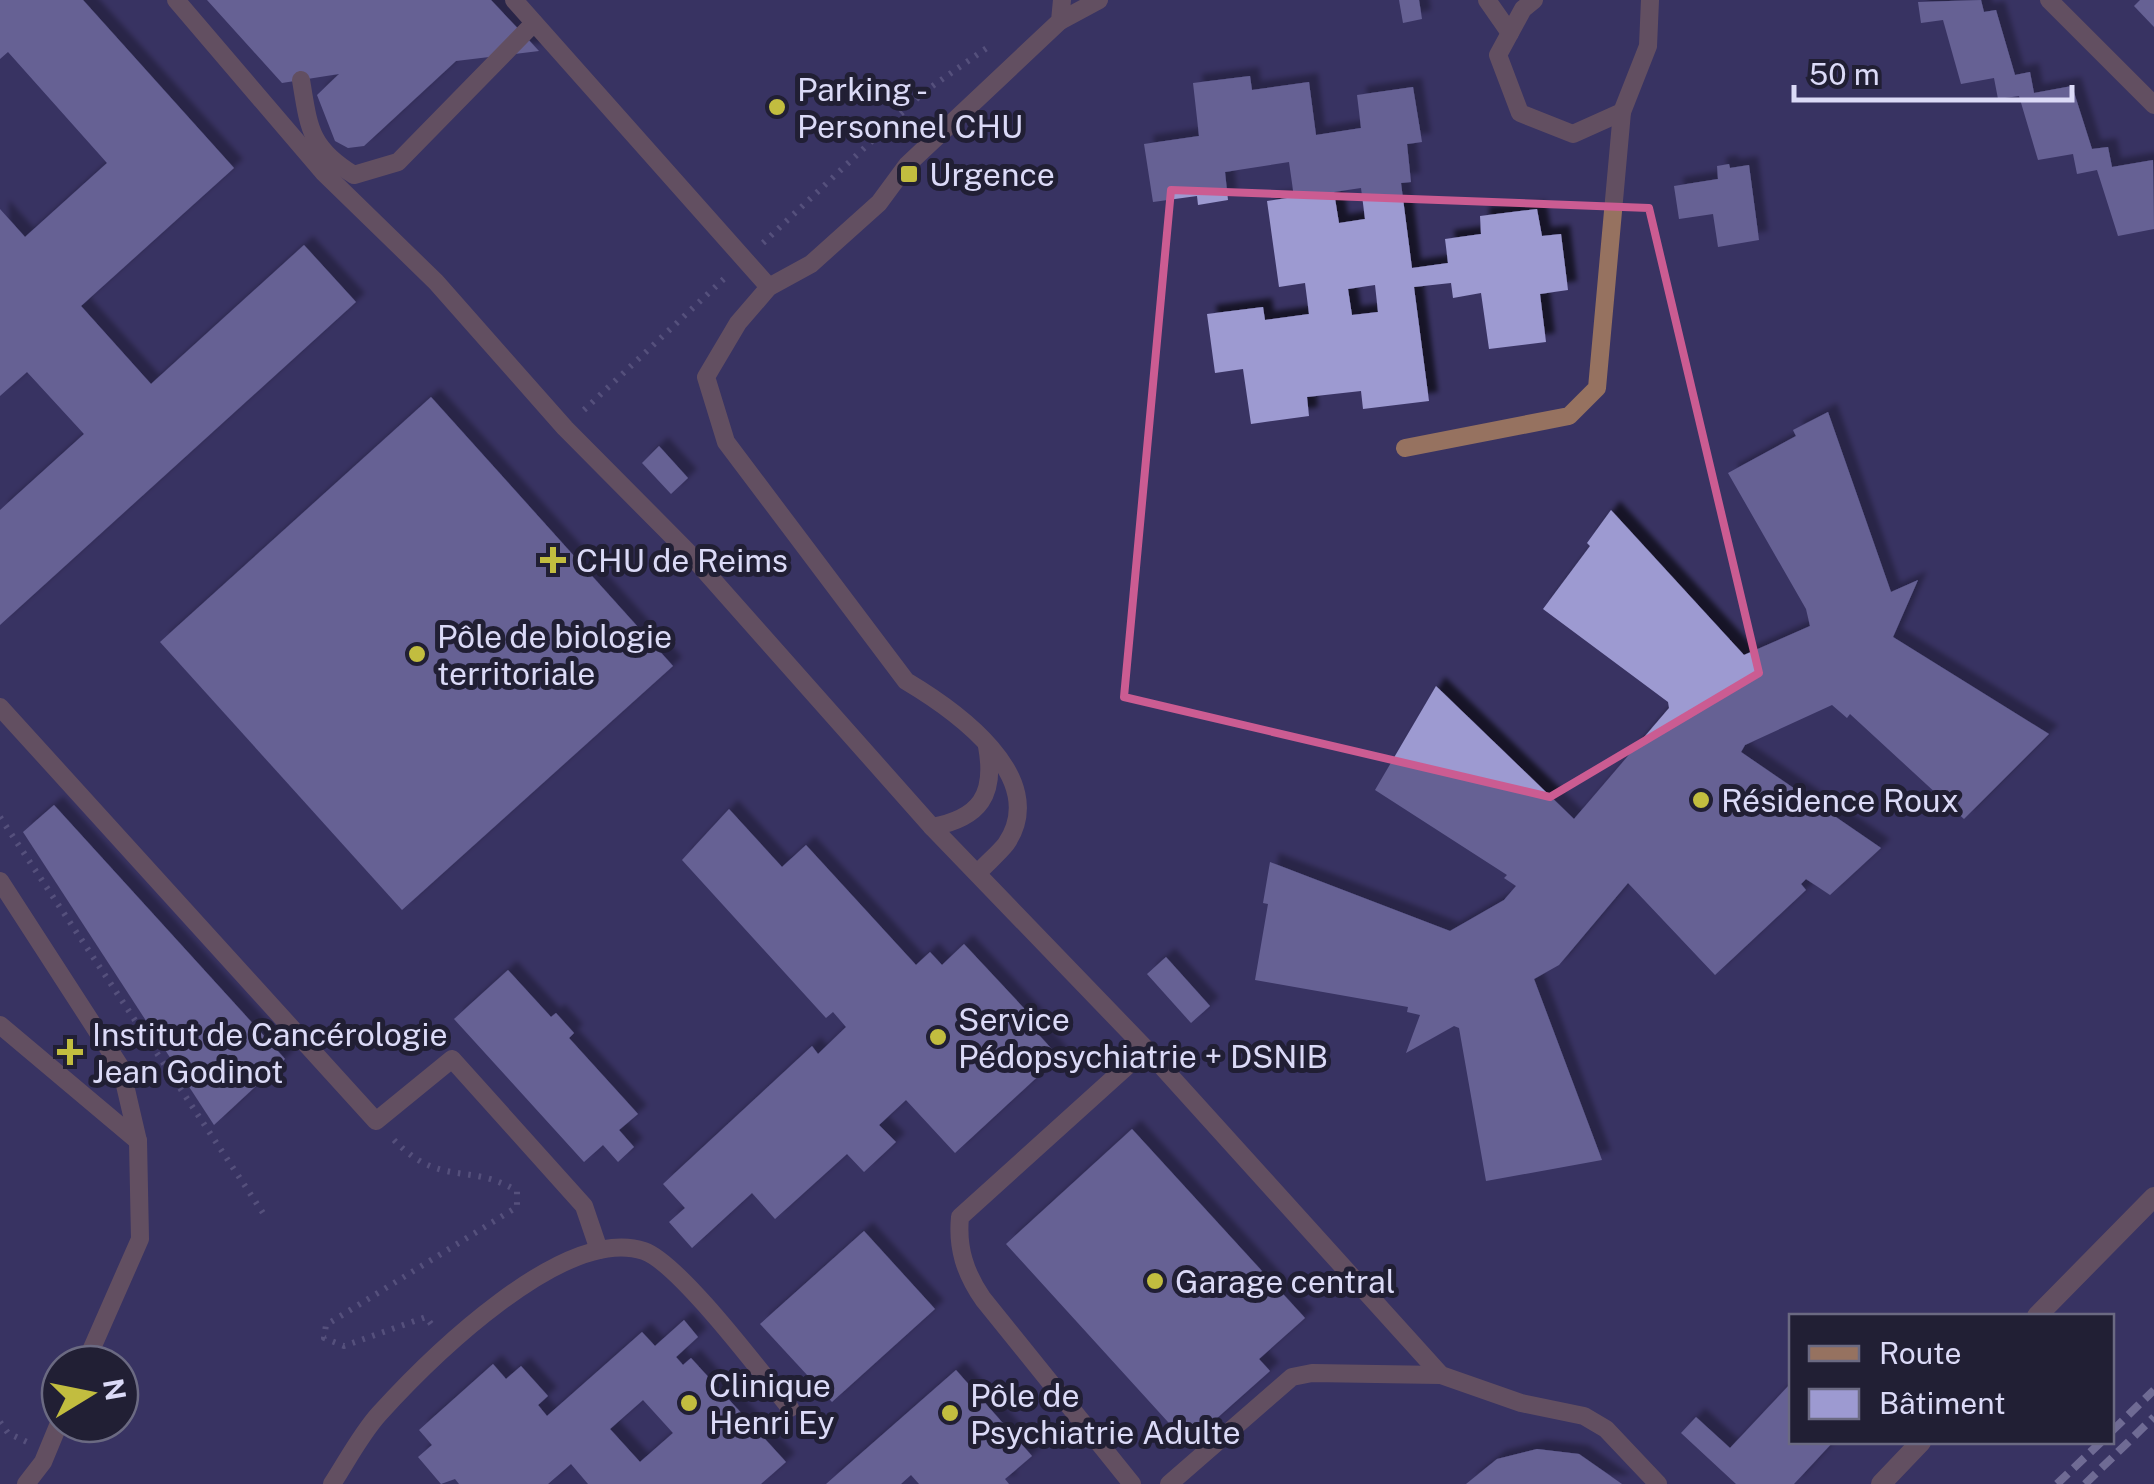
<svg xmlns="http://www.w3.org/2000/svg" width="2154" height="1484" viewBox="0 0 2154 1484" font-family="'Public Sans',sans-serif">
  <style>
    .building { fill: #9d9ad1; fill-rule: evenodd; filter: url(#shadow) }
    .lines { fill: none; stroke-linecap: round; stroke-linejoin: round }
    .path { stroke: #78749c; stroke-width: 6; stroke-dasharray: 2.5 8; stroke-linecap: butt }
    .lane { stroke: #967260; stroke-width: 18 }
    .street { stroke: #967260; stroke-width: 20 }
    .rail { stroke: #b1afd1; stroke-width: 8; stroke-dasharray: 15 8; stroke-linecap: butt }
    .marked { fill: none; stroke: #cb5c92; stroke-width: 8; stroke-linejoin: round }
    .poi-dot { fill: #c2bd3f; stroke: #211f34; stroke-width: 4 }
    .labels { text-anchor: middle; dominant-baseline: central; stroke-width: 10; stroke-linejoin: round; paint-order: stroke }
    .poi-label { font-size: 32px; fill: #dbdaf7; stroke: #211f34; text-anchor: start }
  </style>
  <defs>
    <filter id="shadow"><feDropShadow dx="9" dy="-9" stdDeviation="2.5" flood-color="#0009"/></filter>
  </defs>
  <rect width="100%" height="100%" fill="#393362"/>
  <!-- building -->
  <g class="building">
    <polygon points="0,0 83,0 234,168 81,306 151,384 304,245 356,302 0,625 0,510 84,434 27,372 0,396 0,209 25,237 107,163 8,52 0,59"/>
    <polygon points="207,0 491,0 539,51 456,61 364,146 348,148 335,141 317,95 339,74 282,83"/>
    <polygon points="1399,0 1419,0 1422,19 1403,23"/>
    <polygon points="1981,0 1984,12 1996,10 2015,75 2030,72 2034,93 2072,86 2092,149 2108,147 2112,167 2153,160 2154,229 2118,236 2097,170 2077,174 2073,154 2038,160 2019,96 1998,99 1994,78 1961,84 1943,20 1921,23 1918,2"/>
    <polygon points="2140,0 2154,0 2154,27 2134,6"/>
    <path d="M1250 76 1252 90 1309 82 1316 135 1361 128 1357 95 1413 87 1422 142 1407 144 1411 182 1401 183 1412 268 1448 263 1445 239 1481 234 1480 216 1537 209 1542 236 1561 234 1568 290 1540 294 1546 342 1489 349 1481 293 1453 298 1451 283 1414 287 1429 401 1363 409 1361 391 1307 397 1309 416 1251 424 1243 369 1215 373 1207 314 1263 307 1265 320 1309 314 1305 283 1279 287 1267 201 1294 197 1289 162 1225 172 1228 200 1198 205 1197 196 1153 202 1144 144 1199 136 1193 83ZM1361 188 1365 219 1339 223 1334 192ZM1375 285 1378 312 1352 315 1348 289Z"/>
    <polygon points="1729,164 1730,168 1749,165 1759,240 1718,247 1713,214 1679,219 1674,186 1718,179 1717,166"/>
    <polygon points="431,397 673,666 402,910 160,642"/>
    <polygon points="1828,412 1891,592 1918,580 1893,637 2049,734 1964,819 1850,714 1847,718 1832,705 1745,745 1741,752 1881,848 1830,895 1806,879 1801,884 1806,890 1715,975 1628,883 1559,965 1534,979 1602,1160 1486,1181 1459,1028 1454,1026 1406,1053 1420,1015 1407,1012 1408,1007 1255,980 1268,904 1263,903 1270,862 1450,931 1504,900 1516,886 1504,878 1507,875 1375,790 1436,686 1574,819 1669,708 1668,702 1543,609 1590,546 1587,543 1611,510 1744,655 1810,626 1806,609 1728,473 1796,436 1793,430"/>
    <polygon points="659,446 688,478 671,494 642,463"/>
    <polygon points="54,805 285,1059 214,1125 23,832"/>
    <polygon points="729,809 782,867 806,845 916,965 930,952 942,965 964,944 1034,1019 1029,1024 1059,1057 955,1153 906,1100 879,1125 896,1142 864,1172 847,1154 775,1219 752,1193 692,1248 669,1222 685,1208 663,1184 812,1046 818,1054 846,1027 833,1012 826,1018 682,860"/>
    <polygon points="1166,957 1210,1006 1191,1023 1147,974"/>
    <polygon points="508,970 551,1017 556,1013 574,1033 569,1038 638,1114 619,1130 634,1147 618,1162 603,1145 584,1162 454,1019"/>
    <polygon points="1132,1129 1305,1318 1259,1359 1270,1371 1188,1444 1006,1244"/>
    <polygon points="864,1231 935,1309 832,1402 760,1324"/>
    <path d="M684 1320 698 1337 676 1357 683 1365 691 1358 786 1462 761 1484H588L571 1464 548 1484H459L455 1479 441 1484 418 1457 432 1445 419 1430 493 1364 506 1379 521 1366 548 1396 538 1405 547 1416 642 1332 655 1346ZM643 1400 673 1433 640 1462 610 1429Z"/>
    <polygon points="956,1370 1032,1456 1005,1479 1009,1484 919,1484 911,1475 901,1484 826,1484"/>
    <polygon points="1792,1382 1792,1442 1833,1442 1794,1484 1736,1484 1681,1433 1696,1417 1730,1448"/>
    <polygon points="1537,1449 1579,1454 1622,1484 1466,1484 1497,1459"/>
  </g>
  <g class="lines">
    <!-- path -->
    <g class="path">
      <polyline points="763,243 924,92 991,45"/>
      <polyline points="584,410 728,275"/>
      <polyline points="0,817 267,1219"/>
      <path d="M394 1140C440 1188 470 1162 517 1191V1207L326 1325 324 1338 344 1346 426 1317 434 1328"/>
      <polyline points="0,1422 8,1433 27,1442"/>
    </g>
    <!-- lane -->
    <g class="lane">
      <polyline points="176,0 323,172 436,282 565,428 689,553 932,827 1146,1049 1441,1375 1521,1403 1584,1416 1606,1429 1658,1484"/>
      <polyline points="514,0 769,287"/>
      <polyline points="1487,0 1510,33"/>
      <polyline points="1534,0 1523,9 1498,55 1520,113 1573,134 1622,112 1648,46 1650,0"/>
      <polyline points="2049,0 2154,105"/>
      <polyline points="1060,21 1099,0"/>
      <path d="M301 80C309 129 310 148 354 175L398 162 534 23"/>
      <polyline points="1405,448 1569,416 1597,388 1622,112"/>
      <polyline points="0,707 376,1121 452,1059 584,1206 599,1250"/>
      <path d="M932 827C980 818 996 795 987 746"/>
      <path d="M978 873C987 863 998 854 1006 844 1052 777 953 709 906 681L726 442 706 377 738 323 769 287 811 264 879 203 907 165 1060 21 1062 0"/>
      <polyline points="0,881 121,1068 138,1141 140,1239 85,1364"/>
      <polyline points="0,1025 138,1141"/>
      <polyline points="26,1484 43,1462 60,1421"/>
      <path d="M332 1484C347 1461 361 1434 379 1414 428 1360 564 1224 644 1251 679 1263 762 1374 790 1408"/>
      <path d="M1132 1484 983 1299C965 1273 957 1248 960 1217L1146 1049"/>
      <polyline points="1169,1484 1292,1377 1312,1373 1441,1375"/>
    </g>
    <!-- street -->
    <g class="street">
      <polyline points="2037,1316 2154,1197"/>
      <polyline points="1881,1484 1921,1442"/>
    </g>
    <!-- rail -->
    <g class="rail">
      <polyline points="2112,1431 2154,1390"/>
      <polyline points="2057,1484 2101,1442"/>
      <polyline points="2085,1484 2154,1417"/>
    </g>
  </g>
  <!-- marked area -->
  <path d="M0 0H2154V1484H0ZM1171 190 1649 208 1759 673 1550 797 1124 697Z" fill="#393362" fill-opacity=".55" fill-rule="evenodd"/>
  <path class="marked" d="M1171 190 1649 208 1759 673 1550 797 1124 697Z"/>
  <!-- markers -->
  <g class="poi-dot">
    <circle cx="777" cy="107" r="10"/>
    <rect x="899" y="164" width="20" height="20" rx="5"/>
    <path d="M548 545h10v10h10v10h-10v10h-10v-10h-10v-10h10z"/>
    <circle cx="417" cy="654" r="10"/>
    <circle cx="1701" cy="800" r="10"/>
    <circle cx="938" cy="1037" r="10"/>
    <path d="M65 1037h10v10h10v10h-10v10h-10v-10h-10v-10h10z"/>
    <circle cx="1155" cy="1281" r="10"/>
    <circle cx="689" cy="1403" r="10"/>
    <circle cx="950" cy="1413" r="10"/>
  </g>
  <g class="labels">
    <!-- poi labels -->
    <g class="poi-label">
      <text x="797" y="89">Parking -<tspan x="797" dy="37">Personnel CHU</tspan></text>
      <text x="929" y="174">Urgence</text>
      <text x="576" y="560">CHU de Reims</text>
      <text x="437" y="636">Pôle de biologie<tspan x="437" dy="37">territoriale</tspan></text>
      <text x="1721" y="800">Résidence Roux</text>
      <text x="958" y="1019">Service<tspan x="958" dy="37">Pédopsychiatrie + DSNIB</tspan></text>
      <text x="92" y="1034">Institut de Cancérologie<tspan x="92" dy="37">Jean Godinot</tspan></text>
      <text x="1175" y="1281">Garage central</text>
      <text x="709" y="1385">Clinique<tspan x="709" dy="37">Henri Ey</tspan></text>
      <text x="970" y="1395">Pôle de<tspan x="970" dy="37">Psychiatrie Adulte</tspan></text>
    </g>
  </g>
  <!-- legend -->
  <rect x="1789" y="1314" width="325" height="130" fill="#211f34" stroke="#6b6a82" stroke-width="2.5"/>
  <rect x="1809" y="1346" width="50" height="15" fill="#967260" stroke="#6b6a82" stroke-width="2.5"/>
  <text x="1879" y="1364" font-size="30" fill="#dbdaf7">Route</text>
  <rect x="1809" y="1389" width="50" height="30" fill="#9d9ad1" stroke="#6b6a82" stroke-width="2.5"/>
  <text x="1879" y="1414" font-size="30" fill="#dbdaf7">Bâtiment</text>
  <!-- north arrow -->
  <g transform="translate(90 1394) rotate(80)"><circle r="48" fill="#211f34" stroke="#6b6a82" stroke-width="2.5"/>
  <path d="M0-8L18 38L0 25L-18 38Z" fill="#c2bd3f"/>
  <text y="-15" font-size="28" font-weight="bold" text-anchor="middle" fill="#dbdaf7">N</text>
  </g>
  <!-- scale -->
  <path d="M1794 85v15h278v-15" fill="none" stroke="#dbdaf7" stroke-width="5"/>
  <text x="1809" y="85" font-size="30" fill="#dbdaf7" stroke="#211f34" stroke-width="8" paint-order="stroke">50 m</text>
</svg>
